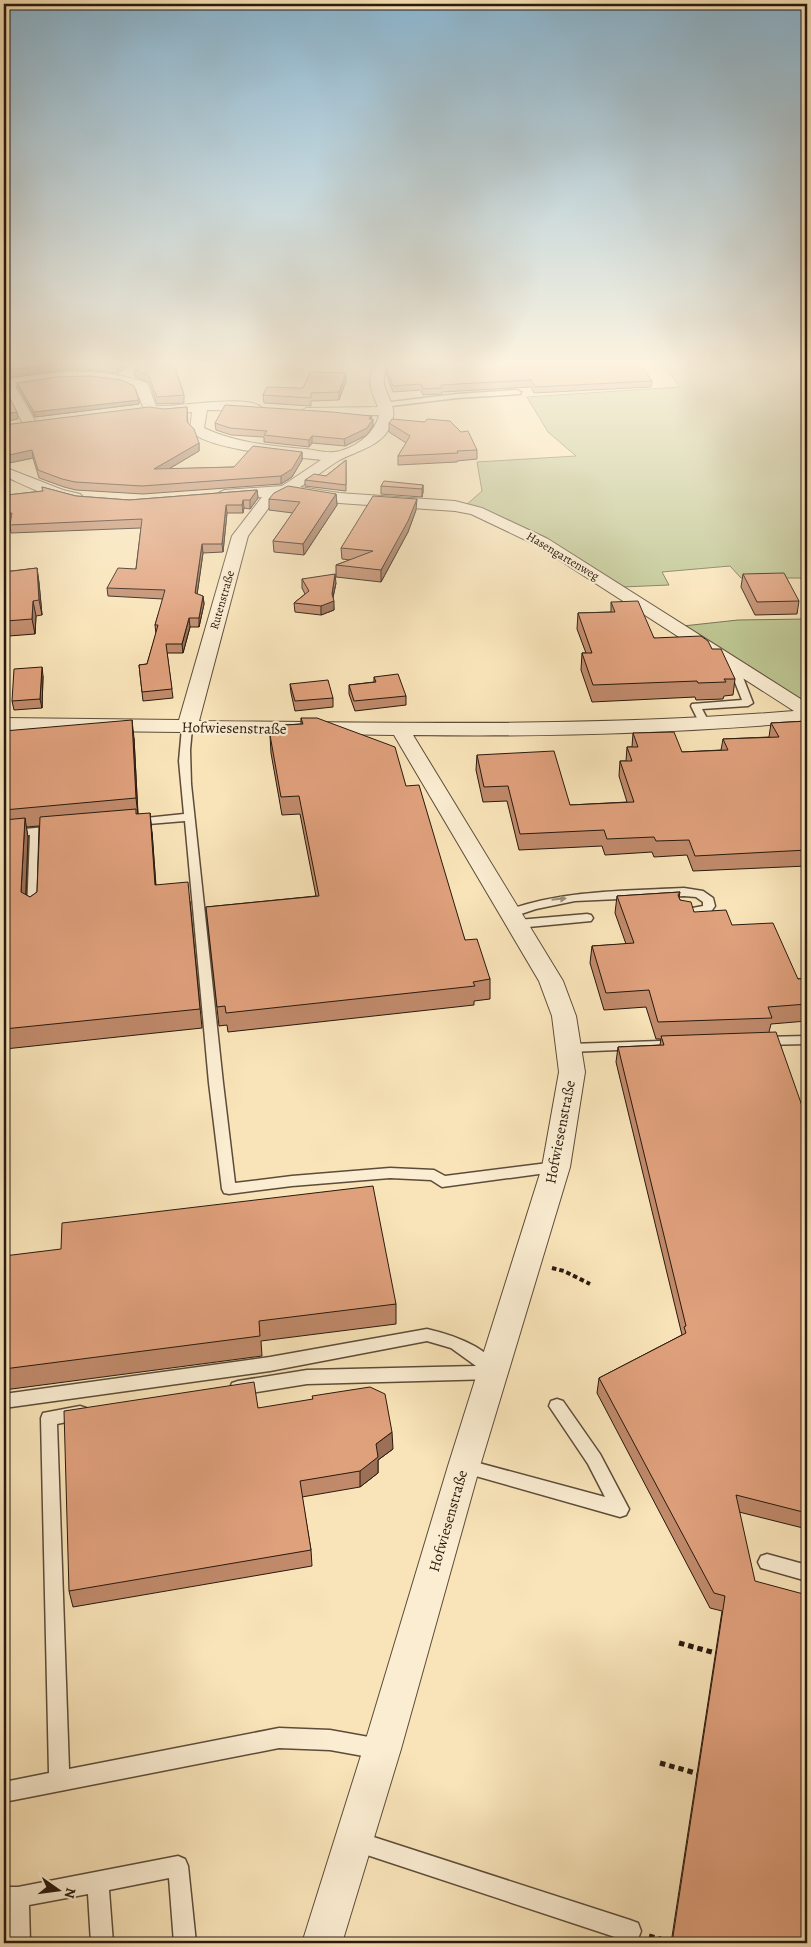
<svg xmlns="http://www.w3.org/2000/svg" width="811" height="1947" viewBox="0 0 811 1947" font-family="Alegreya,serif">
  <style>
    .green { fill: #bcc490; stroke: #726e4f }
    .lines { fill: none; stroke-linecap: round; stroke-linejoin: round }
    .lane-casing { stroke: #5d4c39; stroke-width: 3 }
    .street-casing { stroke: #5d4c39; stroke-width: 2 }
    .path-far1 { stroke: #29190e; stroke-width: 4; stroke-dasharray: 4.5 3; stroke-linecap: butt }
    .path { stroke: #29190e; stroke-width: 5; stroke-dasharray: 5.5 4; stroke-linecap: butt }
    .lane { fill: #fbedd2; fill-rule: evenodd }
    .street { fill: #fbedd2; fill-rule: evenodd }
    .wall { fill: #c08a6b; stroke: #29190e; fill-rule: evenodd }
    .shaded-wall { fill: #9c7057; stroke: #29190e }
    .building { fill: #dfa07c; stroke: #29190e }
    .oneway { fill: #9c8e7a }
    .labels { text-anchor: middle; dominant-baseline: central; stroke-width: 4.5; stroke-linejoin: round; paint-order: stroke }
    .far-street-label { font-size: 12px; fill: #29190e; stroke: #fbedd2 }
    .street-label { font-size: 15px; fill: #29190e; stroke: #fbedd2 }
  </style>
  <rect width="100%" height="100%" fill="#f9e4b9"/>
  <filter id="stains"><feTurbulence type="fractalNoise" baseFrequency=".004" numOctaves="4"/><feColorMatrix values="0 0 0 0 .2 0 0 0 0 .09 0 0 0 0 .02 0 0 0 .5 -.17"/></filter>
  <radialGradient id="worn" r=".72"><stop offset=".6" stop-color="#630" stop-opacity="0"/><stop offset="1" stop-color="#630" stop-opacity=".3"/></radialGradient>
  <!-- green -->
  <g class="green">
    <polygon points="662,364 807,364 807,599 801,578 741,578 730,566 662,572 669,585 622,587 543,536 496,515 465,506 482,491 477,462 576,456 548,432 527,397 680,387"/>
    <polygon points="807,619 807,705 683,626 738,620"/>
  </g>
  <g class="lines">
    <!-- lane casing -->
    <g class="lane-casing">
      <g id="lane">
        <polygon points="517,390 521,392 520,394 457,398 383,407 379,405 383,403 457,394"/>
        <polygon points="732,659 737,662 753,703 748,706 702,709 710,724 705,727 701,726 691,706 692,704 742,700 727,662"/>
        <polygon points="187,725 192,728 190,750 191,784 223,1083 235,1183 292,1176 390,1168 434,1170 445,1176 556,1162 561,1163 563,1167 561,1171 442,1187 431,1180 390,1178 292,1186 229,1194 224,1193 222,1189 209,1083 185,821 136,825 130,822 136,819 184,814 179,761 182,728"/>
        <polygon points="56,826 62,829 60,831 42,834 39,911 37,914 29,914 27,911 30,835 4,837 4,831"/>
        <path d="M684 888 703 891 713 898 715 906 710 913 686 917 682 916 680 913 682 910 703 906V902L696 897 684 896 575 901 536 909 512 917 506 913 508 910C565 890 624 891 684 888Z"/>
        <polygon points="587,914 591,915 593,918 591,921 518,928 512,924 518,920"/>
        <polygon points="807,1036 807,1044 762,1045 757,1044 755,1041 757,1038 762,1037"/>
        <polygon points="660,1041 665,1042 667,1045 665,1048 570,1052 565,1051 563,1048 565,1045 570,1044"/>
        <path d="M427 1329C453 1335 489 1347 502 1372L500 1377 494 1379 307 1384 238 1395 232 1393 230 1388 232 1383 238 1381 307 1370 476 1366 451 1348 427 1341 270 1371 4 1408V1394L270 1357Z"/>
        <polygon points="557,1399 563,1401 600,1454 629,1509 626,1515 620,1517 458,1471 455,1466 458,1461 464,1459 605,1497 588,1464 549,1406 551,1401"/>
        <polygon points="80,1406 86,1408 88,1413 86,1418 57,1424 69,1769 279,1728 330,1730 380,1739 387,1742 390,1749 387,1756 380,1759 330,1750 279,1748 4,1802 4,1782 49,1773 41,1418 43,1413"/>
        <polygon points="767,1554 807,1565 807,1581 761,1568 758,1562 761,1556"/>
        <polygon points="355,1831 630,1920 638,1923 641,1931 638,1939 630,1942 355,1851 348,1848 345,1841 348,1834"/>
        <polygon points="178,1856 185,1859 188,1866 196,1943 174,1943 169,1878 109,1890 113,1943 91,1943 88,1894 29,1905 30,1943 8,1943 8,1907 4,1907 4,1887 18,1887"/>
      </g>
    </g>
    <!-- street casing -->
    <g class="street-casing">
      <g id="street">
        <path d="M382 364H400L399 367 385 372C379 389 396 401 393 417 388 446 359 449 338 461 325 469 313 479 300 487L339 493 455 501 482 508 548 539 807 703V722C677 733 545 737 413 735L563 981 576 1016 585 1072 570 1167 480 1466 401 1749 342 1943H302L363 1749 448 1466 542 1167 559 1072 552 1016 539 981 394 735 194 732 187 734 180 732 4 730V718L179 720 232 536 262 497 225 500 220 498 217 495 220 492 225 490 282 486 321 460C295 457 204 450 190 430L192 412 165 415 145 412 136 389C97 374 56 378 15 386L37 424 35 427H25L4 389V380C53 371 98 366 147 383L156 406C176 408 250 393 262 408L260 411 207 410 204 428C236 443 272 446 306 449 315 450 325 453 334 452 353 450 375 434 379 415L306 416 299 412 306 408 378 407C372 393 366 381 374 367ZM288 495 339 503 455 511 471 514 536 545 794 711C596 727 397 723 199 721L248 536 273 502Z"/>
        <path d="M4 467 63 490 80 494 83 497 80 500C61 505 23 484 4 476Z"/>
      </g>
    </g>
    <!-- path-far1 -->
    <polyline class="path-far1" points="552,1268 564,1271 590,1284"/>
    <!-- path -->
    <g class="path">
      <polyline points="679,1643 719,1654"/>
      <polyline points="660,1763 699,1774"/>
      <polyline points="649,1936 675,1943"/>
    </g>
    <!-- lane -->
    <use href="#lane" class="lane"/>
    <!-- street -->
    <use href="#street" class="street"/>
  </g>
  <!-- wall -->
  <g class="wall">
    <polygon points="4,364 131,364 118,373 73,369 4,378"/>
    <polygon points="175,368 184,395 184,403 157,404 149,382 135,377 134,370"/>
    <polygon points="386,368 652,381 651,387 534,393 531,387 442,392 442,394 423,395 421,390 393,392 386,374"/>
    <polygon points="346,381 339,400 311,401 311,406 264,403 263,395"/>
    <polygon points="17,383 139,400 139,404 35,417 18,387"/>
    <polygon points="187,407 188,423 199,443 199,451 169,469 234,467 302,452 302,460 292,477 281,484 143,494 76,490 64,487 39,478 33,458 4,464 4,425"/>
    <polygon points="371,416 373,426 367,435 345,446 312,443 309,447 264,442 264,437 231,435 216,430 215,423"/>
    <polygon points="389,423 477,450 477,459 457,461 457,462 398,465 398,456 406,443 389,432"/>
    <polygon points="346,460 346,491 305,486 305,480 326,476"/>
    <polygon points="423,485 423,492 422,497 381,494 381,486"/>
    <polygon points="4,486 7,495 43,491 42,487 76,496 129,500 257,490 258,498 250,509 244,508 243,513 227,513 223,552 203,553 197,594 203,596 204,604 199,627 190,627 183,653 167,653 173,698 143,701 139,665 147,664 156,634 155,625 163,599 108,596 107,588 136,569 141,528 11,533 10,525 10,522 4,522"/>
    <polygon points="336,494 337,505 304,555 274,552 273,541 293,513 269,510 269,499"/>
    <polygon points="416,510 408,532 381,582 336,577 336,565 350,560 342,559 341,548"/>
    <polygon points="37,568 39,583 42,615 36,616 35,634 9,636 7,627 4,627 4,572"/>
    <polygon points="743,574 799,601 797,614 755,615 741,587"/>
    <polygon points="302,579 336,583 333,598 334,610 321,615 295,612 294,603 305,594 302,588"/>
    <polygon points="611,602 654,638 712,649 735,679 733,695 724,696 723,699 696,700 695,697 592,702 581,670 582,653 586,653 577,629 578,613 611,612"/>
    <polygon points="43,676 42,708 14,710 12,701"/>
    <polygon points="374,677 406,696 406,705 355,711 349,694 349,685 374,682"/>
    <polygon points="290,684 333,698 333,707 295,711 291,693"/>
    <polygon points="301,718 406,786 465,940 490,979 490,999 474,1001 474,1005 228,1032 227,1025 219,1026 206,907 316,896 300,814 282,815 271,753 270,735 286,733 285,725 301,724"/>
    <polygon points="807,721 807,866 693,871 687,855 654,857 652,852 605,855 602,846 519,850 507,801 483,802 476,770 477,755 570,805 627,802 619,776 620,761 626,761 627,747 632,747 633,733 682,752 721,750 723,739 769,737 771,723"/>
    <path d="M4 731 134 738 138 814 152 832 156 885 190 901 202 1028 5 1049 4 1042ZM39 826 37 892 30 897 26 895 28 837 26 827Z"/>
    <polygon points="680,892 679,898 680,900 694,912 732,925 798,979 807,978 807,1021 771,1024 769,1032 807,1120 807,1529 739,1512 807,1943 671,1943 722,1611 710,1608 597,1393 599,1378 682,1335 616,1062 618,1047 660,1045 661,1039 656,1039 646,1007 604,1010 590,963 592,946 626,944 615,913 617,896"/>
    <polygon points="4,1256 396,1304 396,1324 261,1341 262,1356 4,1390"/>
    <polygon points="258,1408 393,1449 378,1460 378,1473 360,1487 302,1497 311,1550 312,1566 73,1607 69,1591"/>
  </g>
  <!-- shaded-wall -->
  <g class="shaded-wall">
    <polygon points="55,364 72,364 73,369 4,378 4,371"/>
    <polygon points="119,364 131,364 118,373 117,366"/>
    <polygon points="346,373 346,381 339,400 339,392"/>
    <polygon points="139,400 139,404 35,417 34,412"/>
    <polygon points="17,412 18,419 4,422 4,414"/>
    <polygon points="371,416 371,421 373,419 373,426 367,435 345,446 344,439 369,419"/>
    <polygon points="312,436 312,443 309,447 309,440"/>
    <polygon points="199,443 199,451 155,477 154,469"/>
    <polygon points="32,450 33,458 4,464 4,456"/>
    <polygon points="302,452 302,460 292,477 281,484 281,476"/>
    <polygon points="423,485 423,492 422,497 422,489"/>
    <polygon points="257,490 258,498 250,509 250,500"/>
    <polygon points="336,494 337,505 304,555 303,544"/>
    <polygon points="417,499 416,510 408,532 381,582 381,570"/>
    <polygon points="243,500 244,508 243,513 242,505"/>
    <polygon points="226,505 227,513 223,552 222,544"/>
    <polygon points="12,513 13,521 4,522 4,514"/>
    <polygon points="202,544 203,553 196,602 195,593"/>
    <polygon points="37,568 39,583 42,615 39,600"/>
    <polygon points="335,574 336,583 332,601 334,601 334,610 321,615 321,606 332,594"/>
    <polygon points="203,596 204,604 199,627 199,618"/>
    <polygon points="33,601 36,616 35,634 32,619"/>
    <polygon points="189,618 190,627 183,653 182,644"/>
    <polygon points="42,667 43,676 42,708 40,699"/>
    <polygon points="4,686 6,697 5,716 4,717"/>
    <polygon points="132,720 134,738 138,816 136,798"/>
    <polygon points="150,813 152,832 157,904 155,885"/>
    <polygon points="25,818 28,837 25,911 21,892"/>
    <polygon points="392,1432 393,1449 378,1460 378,1473 360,1487 360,1471 376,1444"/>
  </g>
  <!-- building -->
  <g class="building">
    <polygon points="4,364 55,364 4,371"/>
    <polygon points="97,364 119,364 117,366"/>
    <polygon points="142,364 174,364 184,395 157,397 148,375 134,370"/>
    <polygon points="396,364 640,364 652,381 535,387 531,380 441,385 442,388 423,389 421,384 393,386 386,368"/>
    <polygon points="310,372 346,373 339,392 311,393 311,398 263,395 267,387 303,388"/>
    <polygon points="90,376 121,380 134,386 139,400 34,412 17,383 56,377"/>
    <polygon points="4,387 17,412 4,414"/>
    <polygon points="225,405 332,412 371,416 369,419 373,419 367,428 344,439 312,436 309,440 264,435 267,431 230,428 215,423"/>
    <polygon points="149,407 164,409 187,407 187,422 194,429 199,443 154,469 234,467 253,446 302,452 292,469 281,476 142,486 75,482 62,479 38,470 32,450 4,456 4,425"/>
    <polygon points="392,419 425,422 427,419 450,421 461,432 468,431 477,450 457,451 458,453 398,456 410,436 389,423"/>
    <polygon points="346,460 346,485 305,480 314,474 326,476"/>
    <polygon points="384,481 423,485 422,489 381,486"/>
    <polygon points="4,486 6,488 7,495 43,491 42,487 76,496 129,500 257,490 250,500 243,500 242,505 226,505 222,544 202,544 195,593 203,596 199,618 189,618 182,644 166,644 172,689 142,692 139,665 147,664 158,625 155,625 165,590 107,588 118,568 136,569 142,519 10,525 12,513 4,514"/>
    <polygon points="288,486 336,494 303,544 273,541 300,502 269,499 274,493"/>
    <polygon points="373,496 417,499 408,521 381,570 336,565 373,551 341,548"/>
    <polygon points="37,568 39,600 33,601 32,619 6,621 7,611 4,612 4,572"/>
    <polygon points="784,573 799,601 757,602 743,574"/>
    <polygon points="335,574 332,594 334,601 321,606 294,603 309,591 302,579"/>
    <polygon points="638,601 654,638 701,636 708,641 712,649 721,649 735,679 724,679 726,682 698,683 697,681 593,685 582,653 592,653 578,613 615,612 611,602"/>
    <polygon points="42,667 40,699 12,701 14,669"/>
    <polygon points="398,674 406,696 354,701 349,685 376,682 374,677"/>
    <polygon points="328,680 333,698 295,701 290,684"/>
    <polygon points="301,718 317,718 395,747 406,786 419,785 465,940 477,939 490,979 473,982 475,986 226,1013 225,1006 217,1007 206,907 319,896 299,796 281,797 270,735 287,733 285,725 303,724"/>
    <polygon points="132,720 136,798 4,810 4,731"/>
    <polygon points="807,721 807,850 695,856 689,840 656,841 654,837 607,839 604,830 520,834 508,786 484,787 477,755 554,751 570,805 634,802 620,761 632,761 627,747 638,747 633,733 674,732 682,752 728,750 723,739 779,737 771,723"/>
    <polygon points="136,809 136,814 150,813 155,885 188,882 200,1009 4,1029 4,820 25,818 21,892 30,897 37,892 40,817"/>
    <polygon points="680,892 678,895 680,900 691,902 694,912 726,910 732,925 773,923 798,979 807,978 807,1004 768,1007 772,1018 658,1022 649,990 606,993 592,946 634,943 617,896"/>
    <polygon points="776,1032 807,1120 807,1513 736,1495 755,1581 807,1595 807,1943 672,1943 725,1596 714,1593 599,1378 686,1333 684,1327 686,1326 618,1047 664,1045 661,1036"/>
    <polygon points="373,1186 396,1304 259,1321 260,1336 4,1369 4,1256 61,1249 62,1223"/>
    <polygon points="254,1382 258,1408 313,1399 312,1396 370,1387 385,1394 392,1432 376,1444 378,1457 360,1471 300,1481 311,1550 69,1591 64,1411"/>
  </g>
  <!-- one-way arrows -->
  <defs><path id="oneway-solid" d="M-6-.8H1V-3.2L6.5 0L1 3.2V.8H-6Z" transform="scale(1.25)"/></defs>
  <use class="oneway" href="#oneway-solid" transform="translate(559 899) rotate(-6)"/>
  <!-- sky -->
  <linearGradient id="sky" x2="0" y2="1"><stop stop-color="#8bb8d4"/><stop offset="0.57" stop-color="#fcf3e0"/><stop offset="1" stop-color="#fcf3e0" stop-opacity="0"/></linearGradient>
  <rect width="811" height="637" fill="url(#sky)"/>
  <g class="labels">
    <!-- far-street labels -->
    <g class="far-street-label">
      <text transform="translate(563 556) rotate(31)">Hasengartenweg</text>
      <text transform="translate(222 600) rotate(-74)">Rutenstraße</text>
    </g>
    <!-- street labels -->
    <g class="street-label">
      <text transform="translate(234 728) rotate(1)">Hofwiesenstraße</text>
      <text transform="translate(560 1132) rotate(-79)">Hofwiesenstraße</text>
      <text transform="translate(448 1521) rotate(-74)">Hofwiesenstraße</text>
    </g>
  </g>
  <!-- margin -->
  <rect width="811" height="1947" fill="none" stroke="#f9e4b9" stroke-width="20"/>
  <rect x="5" y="5" width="801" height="1937" fill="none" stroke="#29190e" stroke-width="2.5"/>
  <rect x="10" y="10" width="791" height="1927" fill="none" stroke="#29190e"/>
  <!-- north arrow -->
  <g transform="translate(58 1890) rotate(104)" stroke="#fbedd2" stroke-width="4" paint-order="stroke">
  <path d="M0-4L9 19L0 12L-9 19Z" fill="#29190e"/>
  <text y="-8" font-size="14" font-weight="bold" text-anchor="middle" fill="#29190e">N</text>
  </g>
  <rect width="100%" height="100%" filter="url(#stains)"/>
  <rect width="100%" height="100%" fill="url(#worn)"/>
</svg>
